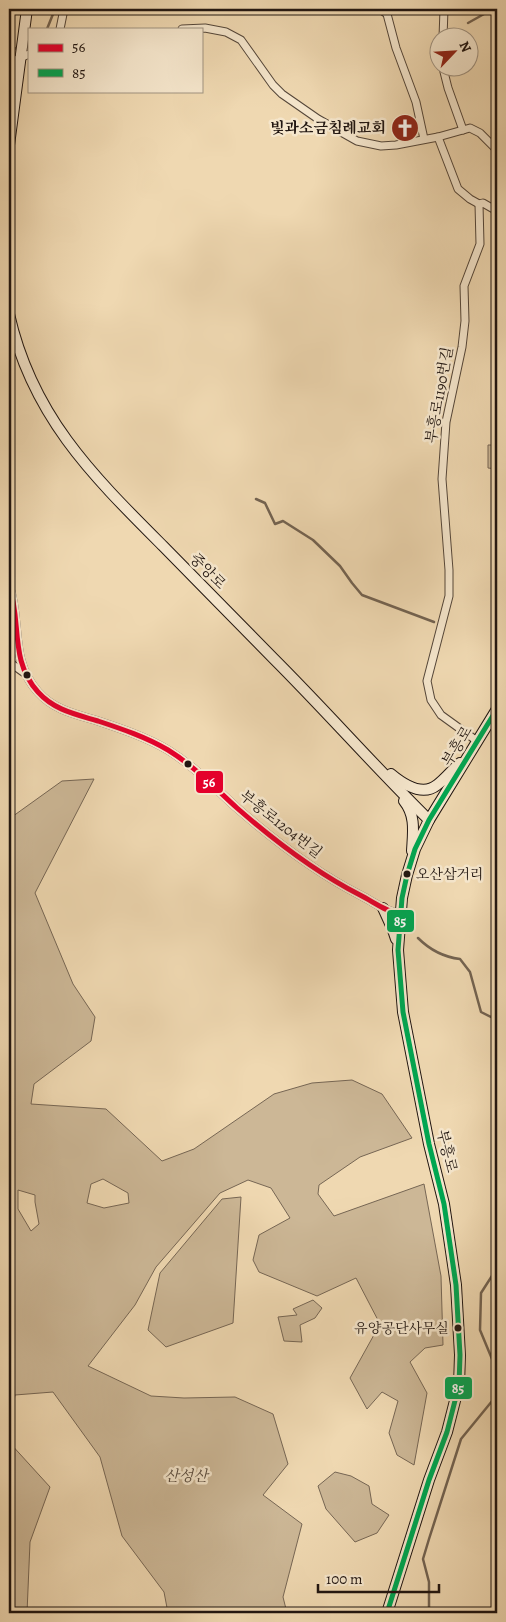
<svg xmlns="http://www.w3.org/2000/svg" width="506" height="1622" viewBox="0 0 506 1622" font-family="Alegreya,'Noto Serif KR',serif">
  <style>
    .green { fill: #ccb796; stroke: #766654; fill-rule: evenodd }
    .lines { fill: none; stroke-linecap: round; stroke-linejoin: round }
    .stream { stroke: #736351; stroke-width: 2.5 }
    .minor-casing { stroke: #544639; stroke-width: 9 }
    .secondary-casing { stroke: #211611; stroke-width: 12 }
    .minor { stroke: #f5e6cc; stroke-width: 7 }
    .secondary { stroke: #f5e6cc; stroke-width: 10 }
    .bus-1-casing { stroke: #f5e6cc; stroke-width: 9 }
    .bus-2-casing { stroke: #f5e6cc; stroke-width: 9 }
    .bus-1 { stroke: #e4002b; stroke-width: 5 }
    .bus-2 { stroke: #00a651; stroke-width: 5 }
    .bus-dot { fill: #211611; stroke: #f5e6cc; stroke-width: 2 }
    .labels { text-anchor: middle; dominant-baseline: central; stroke-width: 5; stroke-linejoin: round; paint-order: stroke }
    .bus-label { font-size: 14px; fill: #211611; stroke: #f5e6cc; text-anchor: start }
    .poi-label { font-size: 15px; font-weight: bold; fill: #211611; stroke: #f5e6cc; text-anchor: end }
    .street-label { font-size: 15px; fill: #211611; stroke: #f5e6cc }
    .park-label { font-size: 15px; font-style: italic; fill: #544639; stroke: #f5e6cc }
    .line-badge { stroke: #f5e6cc; stroke-width: 2 }
    .badge-label { font-size: 14px; text-anchor: middle; font-weight: bold; fill: #fff }
  </style>
  <rect width="100%" height="100%" fill="#efd8b1"/>
  <filter id="stains"><feTurbulence type="fractalNoise" baseFrequency=".004" numOctaves="4"/><feColorMatrix values="0 0 0 0 .2 0 0 0 0 .09 0 0 0 0 .02 0 0 0 .5 -.17"/></filter>
  <radialGradient id="worn" r=".72"><stop offset=".6" stop-color="#630" stop-opacity="0"/><stop offset="1" stop-color="#630" stop-opacity=".3"/></radialGradient>
  <!-- green -->
  <g class="green">
    <polygon points="488,445 497,445 497,469 488,468"/>
    <path d="M94 779 35 893 73 984 95 1017 91 1041 34 1084 31 1104 106 1109 162 1161 194 1149 274 1094 312 1083 352 1080 382 1094 412 1138 360 1157 319 1185 318 1194 334 1216 424 1184 441 1276 443 1345 425 1348 410 1362 427 1393 414 1465 397 1455 389 1433 398 1401 382 1392 367 1409 350 1378 380 1324 356 1278 317 1296 259 1272 253 1260 259 1235 290 1218 271 1188 248 1180 220 1193 156 1267 135 1305 88 1366 151 1396 184 1398 235 1397 273 1414 288 1464 263 1495 302 1524 283 1597 287 1613H168L164 1592 122 1536 100 1457 53 1392 15 1395 9 1429V819L62 781ZM103 1179 128 1193 129 1203 104 1208 87 1203 91 1184ZM18 1190 35 1195V1202L39 1224 31 1231 18 1209Z"/>
    <polygon points="241,1197 233,1323 166,1347 148,1330 160,1273 222,1199"/>
    <polygon points="313,1300 322,1308 315,1318 300,1325 302,1342 284,1341 278,1317 297,1315 293,1309"/>
    <polygon points="9,1442 50,1487 30,1542 27,1613 9,1613"/>
    <polygon points="335,1472 351,1476 369,1486 372,1504 389,1515 377,1533 355,1542 326,1509 318,1486"/>
  </g>
  <g class="lines">
    <!-- stream -->
    <g class="stream">
      <polyline points="468,23 493,9"/>
      <polyline points="47,29 55,9"/>
      <polyline points="9,51 19,47"/>
      <polyline points="256,499 265,503 275,524 283,521 313,540 340,566 352,583 362,595 434,622"/>
      <path d="M418 938C430 950 443 957 460 959L470 972 481 1012 497 1020"/>
      <polyline points="497,1268 481,1293 480,1330 497,1371"/>
      <polyline points="429,1613 429,1582 423,1559 429,1539 461,1439 497,1395"/>
    </g>
    <!-- minor casing -->
    <g class="minor-casing">
      <g id="minor">
        <polyline points="380,9 387,14 396,48 416,102 424,139"/>
        <polyline points="60,29 64,9"/>
        <polyline points="182,29 205,28 226,32 241,40 273,85 282,94 318,119 357,141 381,146 396,145 438,137 470,128 480,133 497,150"/>
        <polyline points="443,38 444,9"/>
        <polyline points="9,63 29,54"/>
        <polyline points="9,68 18,80"/>
        <polyline points="443,68 448,88 463,130"/>
        <polyline points="438,137 458,189 470,199 479,204 483,203 497,211"/>
        <path d="M9 585C22 622 9 660 38 692 54 710 75 714 98 721 122 729 146 737 168 750 194 766 215 788 237 808 276 842 315 872 360 895 374 902 386 912 401 914"/>
        <polyline points="9,662 23,672"/>
        <polyline points="477,741 441,715 431,700 427,681 449,596 449,570 442,479 446,422 462,347 465,321 464,286 480,244 479,204"/>
      </g>
    </g>
    <!-- secondary casing -->
    <g class="secondary-casing">
      <g id="secondary">
        <polyline points="9,145 27,9"/>
        <path d="M9 314C32 416 92 475 163 546 200 584 237 621 274 659 327 712 376 768 429 820"/>
        <path d="M391 774C403 784 422 797 437 785 445 779 452 770 460 763"/>
        <path d="M404 801C416 816 413 832 412 851"/>
        <polyline points="383,908 393,930 396,939"/>
        <polyline points="387,1613 429,1480 447,1432 459,1385 460,1355 456,1285 444,1204 429,1144 403,1012 398,950 402,898 407,875 415,849 429,820 497,709"/>
      </g>
    </g>
    <!-- minor -->
    <use href="#minor" class="minor"/>
    <!-- secondary -->
    <use href="#secondary" class="secondary"/>
    <!-- bus-1 casing -->
    <g class="bus-1-casing">
      <path id="bus-1" d="M9 585C22 622 9 660 38 692 54 710 75 714 98 721 122 729 146 737 168 750 194 766 215 788 237 808 276 842 315 872 360 895 374 902 386 912 401 914"/>
    </g>
    <!-- bus-2 casing -->
    <g class="bus-2-casing">
      <polyline id="bus-2" points="387,1613 429,1480 447,1432 459,1385 460,1355 456,1285 444,1204 429,1144 403,1012 398,950 402,898 407,875 415,849 429,820 497,709"/>
    </g>
    <!-- bus-1 -->
    <use href="#bus-1" class="bus-1"/>
    <!-- bus-2 -->
    <use href="#bus-2" class="bus-2"/>
  </g>
  <!-- icons -->
  <defs>
    <g id="church-disc" transform="scale(1.4375)"><circle r="9.5" fill="#8f2418" stroke="#f5e6cc"/><path d="M-1.2-6h2.4v3.5h3.3v2.4h-3.3V6h-2.4V-.1h-3.3v-2.4h3.3Z" fill="#fff"/></g>
  </defs>
  <g fill-rule="evenodd">
    <use href="#church-disc" x="405" y="128"/>
  </g>
  <!-- markers -->
  <g class="bus-dot">
    <circle cx="27" cy="675" r="4.5"/>
    <circle cx="188" cy="764" r="4.5"/>
    <circle cx="407" cy="874" r="4.5"/>
    <circle cx="458" cy="1328" r="4.5"/>
  </g>
  <g class="labels">
    <!-- bus labels -->
    <g class="bus-label">
      <text x="416" y="874">오산삼거리</text>
      <text x="449" y="1328" text-anchor="end">유양공단사무실</text>
    </g>
    <!-- poi labels -->
    <g class="poi-label">
      <text x="386" y="128">빛과소금침례교회</text>
    </g>
    <!-- street labels -->
    <g class="street-label">
      <text transform="translate(439 395) rotate(-80)">부흥로1190번길</text>
      <text transform="translate(208 571) rotate(45)">중앙로</text>
      <text transform="translate(457 746) rotate(-59)">부흥로</text>
      <text transform="translate(281 824) rotate(38)">부흥로1204번길</text>
      <text transform="translate(447 1151) rotate(76)">부흥로</text>
    </g>
    <!-- park labels -->
    <g class="park-label">
      <text x="186" y="1476">산성산</text>
    </g>
  </g>
  <g class="line-badge">
    <rect x="195" y="770" width="29" height="24" rx="5" fill="#e4002b"/>
    <rect x="386" y="909" width="29" height="24" rx="5" fill="#00a651"/>
    <rect x="444" y="1376" width="29" height="24" rx="5" fill="#00a651"/>
  </g>
  <g class="badge-label">
    <text x="209" y="787">56</text>
    <text x="400" y="926">85</text>
    <text x="458" y="1393">85</text>
  </g>
  <!-- margin -->
  <rect width="506" height="1622" fill="none" stroke="#efd8b1" stroke-width="30"/>
  <rect x="10" y="10" width="486" height="1602" fill="none" stroke="#211611" stroke-width="2.5"/>
  <rect x="15" y="15" width="476" height="1592" fill="none" stroke="#211611"/>
  <!-- legend -->
  <rect x="28" y="28" width="175" height="65" fill="#f5e6cc" stroke="#a09381"/>
  <rect x="38" y="44" width="25" height="8" fill="#e4002b" stroke="#a09381"/>
  <text x="72" y="52" font-size="15" fill="#211611">56</text>
  <rect x="38" y="69" width="25" height="8" fill="#00a651" stroke="#a09381"/>
  <text x="72" y="78" font-size="15" fill="#211611">85</text>
  <!-- north arrow -->
  <g transform="translate(454 52) rotate(65)"><circle r="24" fill="#f5e6cc" stroke="#a09381"/>
  <path d="M0-4L9 19L0 12L-9 19Z" fill="#8f2418"/>
  <text y="-8" font-size="14" font-weight="bold" text-anchor="middle" fill="#211611">N</text>
  </g>
  <!-- scale -->
  <path d="M318 1584v8h121v-8" fill="none" stroke="#211611" stroke-width="2.5"/>
  <text x="326" y="1584" font-size="15" fill="#211611" stroke="#f5e6cc" stroke-width="4" paint-order="stroke">100 m</text>
  <rect width="100%" height="100%" filter="url(#stains)"/>
  <rect width="100%" height="100%" fill="url(#worn)"/>
</svg>
